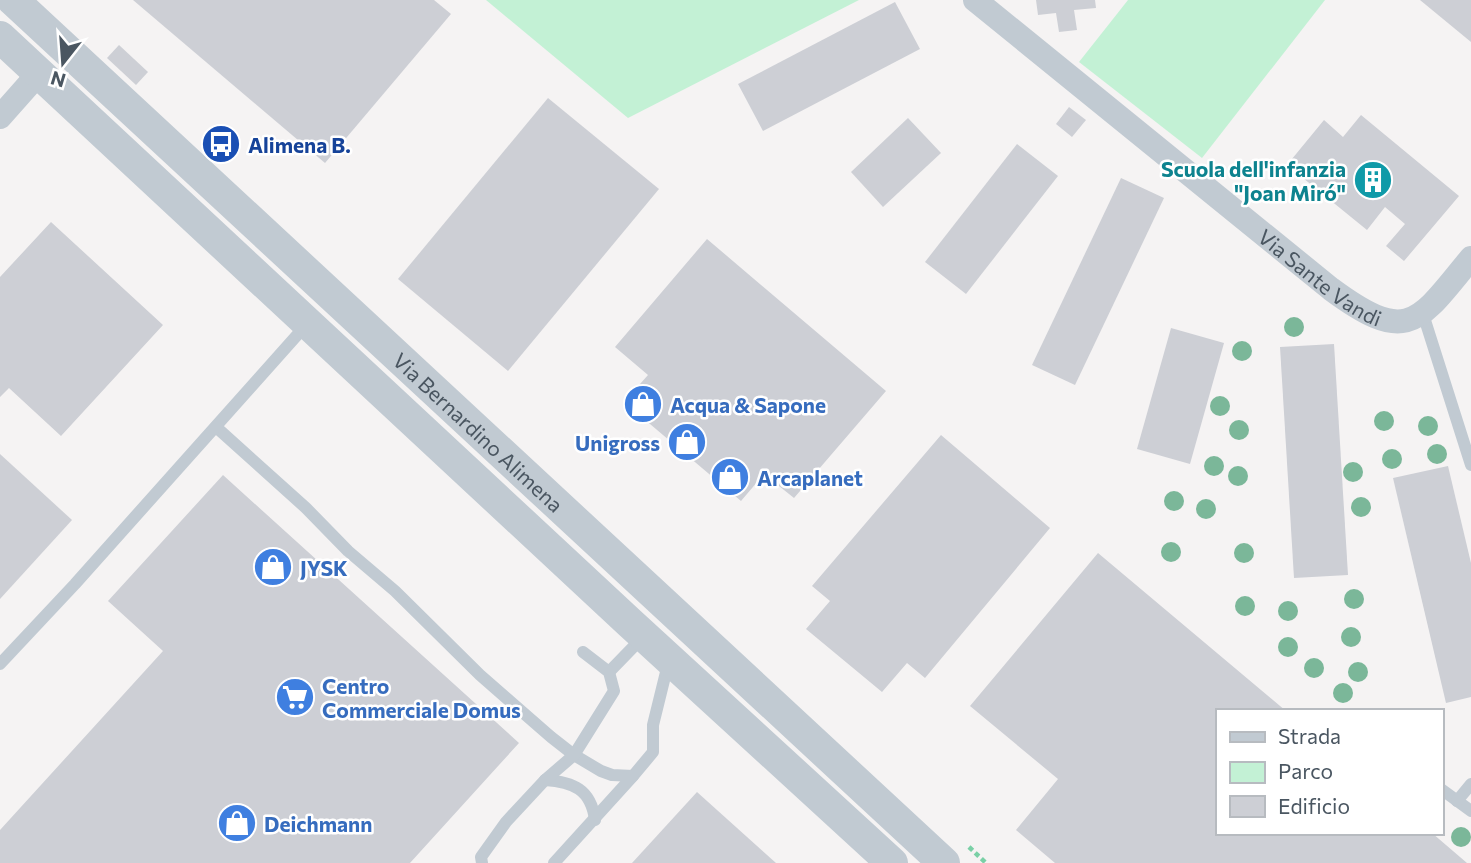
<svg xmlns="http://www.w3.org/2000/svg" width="1471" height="863" viewBox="0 0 1471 863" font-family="Commissioner,sans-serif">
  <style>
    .green { fill: #c3f1d5 }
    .building { fill: #cdcfd5 }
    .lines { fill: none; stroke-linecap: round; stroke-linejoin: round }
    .path { stroke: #7ad0a6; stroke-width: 4.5; stroke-dasharray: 5 3.5; stroke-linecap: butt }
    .service { stroke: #c1cad2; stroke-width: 12 }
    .minor { stroke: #c1cad2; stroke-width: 24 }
    .tertiary { stroke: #c1cad2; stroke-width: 32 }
    .tree { fill: #7bb799 }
    .labels { text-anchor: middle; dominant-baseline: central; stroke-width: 5; stroke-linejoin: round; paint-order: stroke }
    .transit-label { font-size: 21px; font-weight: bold; fill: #164399; stroke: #fff; text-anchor: start }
    .culture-label { font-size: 21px; font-weight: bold; fill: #0d838f; stroke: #fff; text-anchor: end }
    .street-label { font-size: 21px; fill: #4a5661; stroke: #fff }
    .shop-label { font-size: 21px; font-weight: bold; fill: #366cbe; stroke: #fff; text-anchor: start }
  </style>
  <rect width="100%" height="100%" fill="#f5f3f3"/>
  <!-- green -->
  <g class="green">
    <polygon points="486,0 859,0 628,118"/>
    <polygon points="1128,0 1325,0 1202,158 1079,62"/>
  </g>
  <!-- building -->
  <g class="building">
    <polygon points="133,0 434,0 451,14 325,163"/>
    <polygon points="1036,0 1095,0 1096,8 1074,10 1077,30 1059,32 1056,13 1038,15"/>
    <polygon points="1420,0 1471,0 1471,42"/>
    <polygon points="895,2 920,49 763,131 738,84"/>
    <polygon points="119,45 148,72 136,85 107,58"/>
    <polygon points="548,98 659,189 508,371 398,279"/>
    <polygon points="1069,107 1086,120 1072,137 1056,124"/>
    <polygon points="1361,115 1459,196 1404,261 1386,246 1405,224 1385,207 1367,230 1287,165 1324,120 1343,137"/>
    <polygon points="908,118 941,153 883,207 851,172"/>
    <polygon points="1017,144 1058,176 966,294 925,262"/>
    <polygon points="1121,178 1164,198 1075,385 1032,365"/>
    <polygon points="51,222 163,325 61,436 9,388 0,397 0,277"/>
    <polygon points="707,239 886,391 794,498 764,474 741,501 624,402 648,375 615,347"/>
    <polygon points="1171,328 1224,343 1190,464 1137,449"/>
    <polygon points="1334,344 1348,575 1294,578 1280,347"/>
    <polygon points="941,435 1050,528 925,678 907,663 882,692 806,629 830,601 812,586"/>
    <polygon points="0,454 72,520 0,599"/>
    <polygon points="1448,466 1471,563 1471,697 1446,703 1393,478"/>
    <polygon points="223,475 519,743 410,863 0,863 0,830 163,651 108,601"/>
    <polygon points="1098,553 1286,711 1217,711 1217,833 1432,833 1467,863 1055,863 1016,830 1058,779 970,706"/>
    <polygon points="697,792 776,863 632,863"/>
  </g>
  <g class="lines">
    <!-- path -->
    <polyline class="path" points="969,847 986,863"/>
    <!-- service -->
    <g class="service">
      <polyline points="1423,314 1471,465"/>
      <polyline points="216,427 306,508 348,551 395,591 480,675 551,737 574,755 601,771 612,775 633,776 653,752 653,725 669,660"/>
      <polyline points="0,664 75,584 307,324"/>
      <polyline points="609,672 643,637"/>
      <path d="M545 780C573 782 591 789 595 820"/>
      <polyline points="1441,789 1471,811"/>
      <polyline points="1457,801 1471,784"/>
      <polyline points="482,863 481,857 506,822 545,780 574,755 614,691 609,672 583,652"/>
      <polyline points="554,863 633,776"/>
    </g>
    <!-- minor -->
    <g class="minor">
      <path id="s1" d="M975 0 1331 289C1408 346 1418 323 1471 258"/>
      <polyline points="0,117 39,73"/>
    </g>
    <!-- tertiary -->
    <g class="tertiary">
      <path id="s2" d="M13 0 944 863"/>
      <polyline points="0,37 630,623 892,863"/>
    </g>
  </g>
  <!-- trees -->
  <g class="tree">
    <circle cx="1294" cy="327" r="10"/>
    <circle cx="1242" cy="351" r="10"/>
    <circle cx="1220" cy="406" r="10"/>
    <circle cx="1384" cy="421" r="10"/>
    <circle cx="1428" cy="426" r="10"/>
    <circle cx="1239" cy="430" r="10"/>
    <circle cx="1437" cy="454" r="10"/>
    <circle cx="1392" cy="459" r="10"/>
    <circle cx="1214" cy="466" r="10"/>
    <circle cx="1353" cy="472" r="10"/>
    <circle cx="1238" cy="476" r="10"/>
    <circle cx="1174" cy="501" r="10"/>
    <circle cx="1361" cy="507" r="10"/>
    <circle cx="1206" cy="509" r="10"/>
    <circle cx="1171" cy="552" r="10"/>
    <circle cx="1244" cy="553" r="10"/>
    <circle cx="1354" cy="599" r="10"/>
    <circle cx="1245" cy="606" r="10"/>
    <circle cx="1288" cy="611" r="10"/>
    <circle cx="1351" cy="637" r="10"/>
    <circle cx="1288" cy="647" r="10"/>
    <circle cx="1314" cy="668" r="10"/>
    <circle cx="1358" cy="672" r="10"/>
    <circle cx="1343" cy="693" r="10"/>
    <circle cx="1461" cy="837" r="10"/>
  </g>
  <!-- icons -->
  <defs>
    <g id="bus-disc" transform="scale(2.0125)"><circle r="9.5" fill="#1a4fb4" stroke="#fff"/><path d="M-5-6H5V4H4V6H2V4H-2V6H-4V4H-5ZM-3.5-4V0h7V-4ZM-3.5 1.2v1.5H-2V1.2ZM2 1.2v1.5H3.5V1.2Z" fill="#fff"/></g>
    <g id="building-disc" transform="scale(2.0125)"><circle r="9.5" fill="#0f9aa8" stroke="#fff"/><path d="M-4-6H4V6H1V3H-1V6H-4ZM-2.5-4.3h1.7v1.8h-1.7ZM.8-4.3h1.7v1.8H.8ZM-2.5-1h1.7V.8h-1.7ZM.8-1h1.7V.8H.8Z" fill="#fff"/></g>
    <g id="shop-disc" transform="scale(2.0125)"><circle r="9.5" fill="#3f7fe0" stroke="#fff"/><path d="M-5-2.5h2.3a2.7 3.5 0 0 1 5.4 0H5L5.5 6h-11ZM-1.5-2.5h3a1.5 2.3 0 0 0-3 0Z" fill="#fff"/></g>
    <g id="supermarket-disc" transform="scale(2.0125)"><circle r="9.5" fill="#3f7fe0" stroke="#fff"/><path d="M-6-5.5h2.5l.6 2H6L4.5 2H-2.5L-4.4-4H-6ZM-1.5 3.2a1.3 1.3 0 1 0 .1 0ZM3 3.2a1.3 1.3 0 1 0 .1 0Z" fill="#fff"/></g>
  </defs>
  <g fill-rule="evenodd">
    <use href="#bus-disc" x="221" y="144"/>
    <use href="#building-disc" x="1373" y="180"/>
    <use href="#shop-disc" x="643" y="404"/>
    <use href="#shop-disc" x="687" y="442"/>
    <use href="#shop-disc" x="730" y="477"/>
    <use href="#shop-disc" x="273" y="567"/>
    <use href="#supermarket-disc" x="295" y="697"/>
    <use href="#shop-disc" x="237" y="823"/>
  </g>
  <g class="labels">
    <!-- transit labels -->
    <g class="transit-label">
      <text x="248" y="144">Alimena B.</text>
    </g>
    <!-- culture labels -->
    <g class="culture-label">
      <text x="1346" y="168">Scuola dell'infanzia<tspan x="1346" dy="24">"Joan Miró"</tspan></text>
    </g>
    <!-- street labels -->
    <g class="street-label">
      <text stroke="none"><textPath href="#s1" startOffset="443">Via Sante Vandi</textPath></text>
      <text stroke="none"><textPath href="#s2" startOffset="635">Via Bernardino Alimena</textPath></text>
    </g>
    <!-- shop labels -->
    <g class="shop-label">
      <text x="670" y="404">Acqua &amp; Sapone</text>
      <text x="660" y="442" text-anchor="end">Unigross</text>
      <text x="757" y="477">Arcaplanet</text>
      <text x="300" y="567">JYSK</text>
      <text x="322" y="685">Centro<tspan x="322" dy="24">Commerciale Domus</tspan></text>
      <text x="264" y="823">Deichmann</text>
    </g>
  </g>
  <!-- legend -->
  <rect x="1216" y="709" width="228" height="126" fill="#ffffff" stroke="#b7bbc0" stroke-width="2"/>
  <rect x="1230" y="732" width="35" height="10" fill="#c1cad2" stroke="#b7bbc0" stroke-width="2"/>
  <text x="1278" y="744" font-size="21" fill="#4a5661">Strada</text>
  <rect x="1230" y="762" width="35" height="21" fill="#c3f1d5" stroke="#b7bbc0" stroke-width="2"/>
  <text x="1278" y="779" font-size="21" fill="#4a5661">Parco</text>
  <rect x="1230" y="796" width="35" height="21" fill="#cdcfd5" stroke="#b7bbc0" stroke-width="2"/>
  <text x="1278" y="814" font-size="21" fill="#4a5661">Edificio</text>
  <!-- north arrow -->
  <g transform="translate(63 63) rotate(197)" stroke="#ffffff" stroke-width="5" paint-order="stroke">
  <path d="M0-5L12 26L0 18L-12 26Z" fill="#4a5661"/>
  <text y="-10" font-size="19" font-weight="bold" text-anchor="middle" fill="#4a5661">N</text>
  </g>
</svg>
